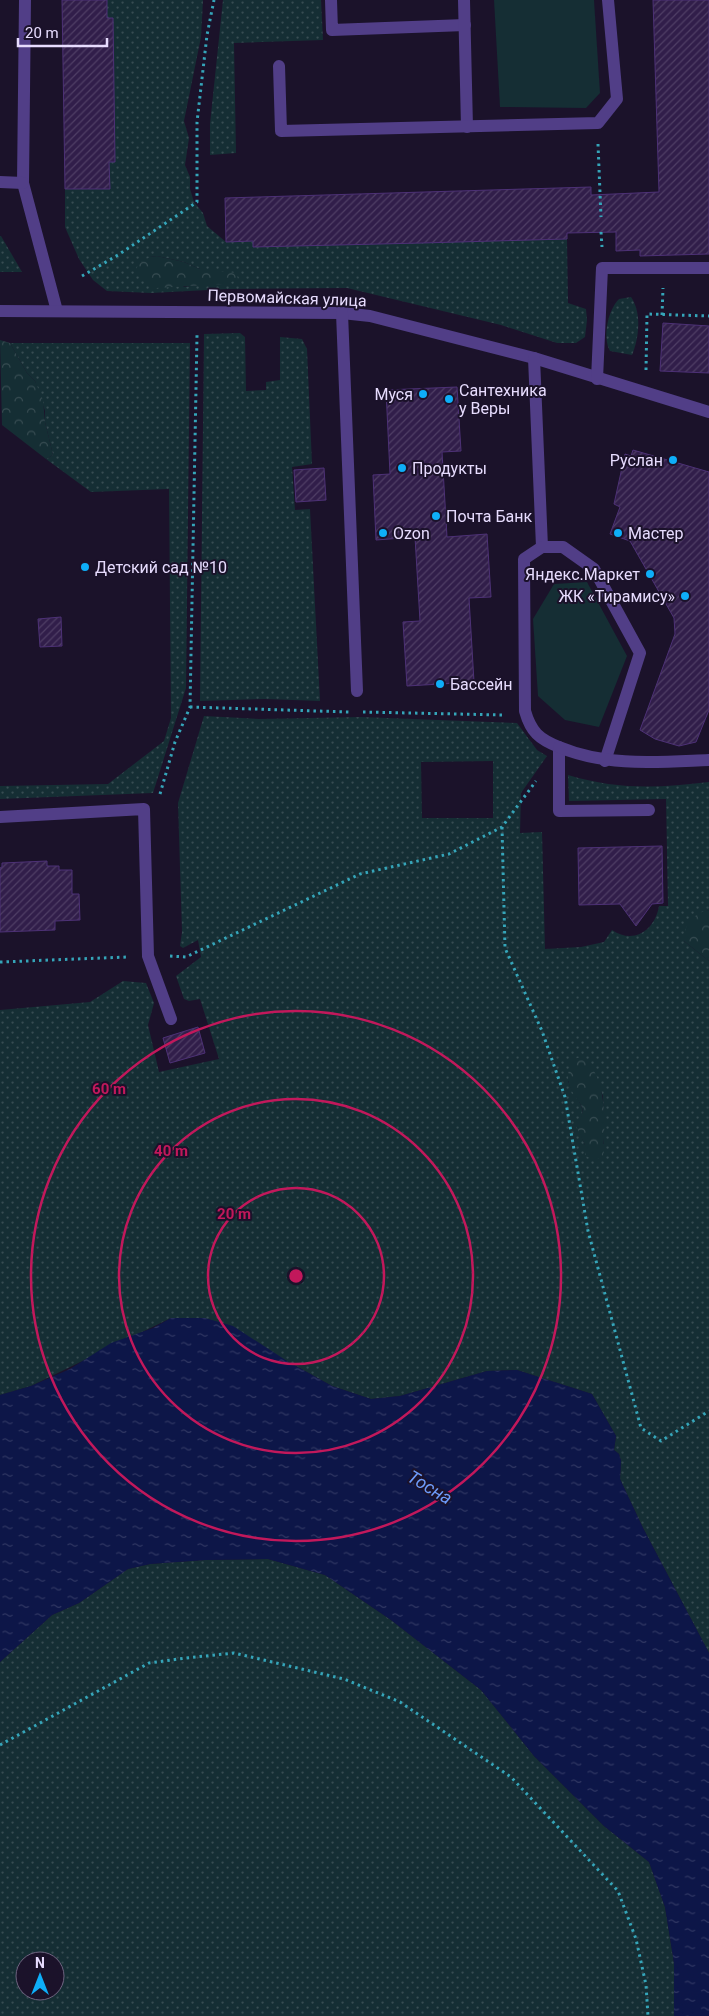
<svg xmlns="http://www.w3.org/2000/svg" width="709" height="2016" viewBox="0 0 709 2016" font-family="Roboto,sans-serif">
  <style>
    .grass { fill: url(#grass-dots); fill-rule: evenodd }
    .forest { fill: url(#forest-crowns) }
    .park { fill: #152e34 }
    .water { fill: url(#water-ripples) }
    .building { fill: url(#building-hatch); stroke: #4d3176 }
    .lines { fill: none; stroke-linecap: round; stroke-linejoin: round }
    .path { stroke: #35a5b9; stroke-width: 3; stroke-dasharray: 2.5 4; stroke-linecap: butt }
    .minor { stroke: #513e87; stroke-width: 12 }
    .ring { fill: none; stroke: #c2185b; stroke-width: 2.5 }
    .poi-dot { fill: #0eaef8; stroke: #1b122a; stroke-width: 2 }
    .labels { text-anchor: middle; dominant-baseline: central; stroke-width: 4; stroke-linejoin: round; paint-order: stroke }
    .street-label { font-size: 16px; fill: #e7dcfe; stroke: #1b122a }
    .poi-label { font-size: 16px; fill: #e7dcfe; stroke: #1b122a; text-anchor: start }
    .water-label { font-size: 18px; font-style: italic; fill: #6d9bfb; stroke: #1b122a }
    .centre { fill: #c2185b; stroke: #1b122a; stroke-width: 2.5 }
    .ring-label { font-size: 15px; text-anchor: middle; font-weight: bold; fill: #c2185b; stroke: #1b122a; stroke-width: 4; stroke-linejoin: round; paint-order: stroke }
  </style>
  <defs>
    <pattern id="grass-dots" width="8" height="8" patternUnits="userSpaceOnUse" patternTransform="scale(1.25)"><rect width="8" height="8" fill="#152e34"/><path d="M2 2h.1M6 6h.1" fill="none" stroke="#374c52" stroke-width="1.8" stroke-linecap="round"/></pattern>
    <pattern id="forest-crowns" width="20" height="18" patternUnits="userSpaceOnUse" patternTransform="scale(1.25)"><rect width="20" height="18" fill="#152e34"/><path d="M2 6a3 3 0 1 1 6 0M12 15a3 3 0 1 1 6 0" fill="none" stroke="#374c52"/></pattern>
    <pattern id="water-ripples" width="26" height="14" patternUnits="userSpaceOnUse" patternTransform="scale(1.25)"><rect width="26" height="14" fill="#0d1648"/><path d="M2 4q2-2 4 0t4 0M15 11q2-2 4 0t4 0" fill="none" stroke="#303763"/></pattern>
    <pattern id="building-hatch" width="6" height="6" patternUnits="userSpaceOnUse" patternTransform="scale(1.25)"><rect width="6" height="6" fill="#311e4a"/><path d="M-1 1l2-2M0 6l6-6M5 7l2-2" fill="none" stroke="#4f3e65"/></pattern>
  </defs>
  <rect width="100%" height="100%" fill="#1b122a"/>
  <!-- grass -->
  <g class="grass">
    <path d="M107 0H203L201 37 184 121 189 138 185 165 190 177V189L194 202 203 213 207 226 226 242 253 241V247L567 239 568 303 586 309 587 320 585 337 576 343H557L501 325 347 288 227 289 151 293 107 291 93 280 79 259 65 227V189H109V162H115L113 19 107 18ZM157 256 184 262 200 269 204 284 184 287 150 257Z"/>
    <polygon points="223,0 321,0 323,40 234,43 236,153 210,155 210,124"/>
    <polygon points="0,236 1,236 22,272 0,272"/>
    <path d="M631 297C642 313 639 338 632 355L610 351C602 337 608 310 619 299Z"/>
    <polygon points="240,333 245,337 246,391 266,390 266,382 280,380 280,337 302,339 307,349 312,464 292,467 295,510 310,509 320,701 265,699 200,701 204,334"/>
    <polygon points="10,343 190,343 186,688 153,793 0,799 0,786 108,784 164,741 171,718 169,489 91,492 46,459 53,455 45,422 45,411 35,381 27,373"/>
    <path d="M204 716 259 719 361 717 517 723 537 750 547 756 521 793 520 833 542 832 545 949 581 947 604 942 612 930C634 945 655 930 659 906H668L666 799 569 801 568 775C618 790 658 788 709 782V911L707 910 684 941 709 961V1653L643 1528 620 1479 621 1461 619 1454 614 1450 616 1436 592 1394 517 1370 487 1371 400 1396 371 1399 332 1386 287 1361 171 1318 31 1386 0 1395V1010L90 1002 123 981 146 983 154 1003 148 1025 159 1072 219 1059 200 999 189 1001 184 999 176 976 201 957 198 940 183 948 180 946 182 932 178 803ZM493 761V818H422L421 762ZM593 1073 603 1096 604 1144 585 1145 577 1126C591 1106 574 1100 568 1081Z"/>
    <path d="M268 1559 325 1575 391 1620 481 1690 534 1756 604 1826 649 1862 665 1907 674 1963V2016H0V1662L52 1615 79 1603 128 1569 150 1564 205 1560ZM25 1961H55V1991H25Z"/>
  </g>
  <!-- forest -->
  <g class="forest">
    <polygon points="157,256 184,262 200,269 236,273 238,279 226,284 156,288 150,286 136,271 138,264 150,257"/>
    <polygon points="0,340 10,343 27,373 35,381 43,400 45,422 53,455 46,459 2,425"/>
    <path d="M707 910 709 911V961L684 941C684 924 691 916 707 910Z"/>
    <path d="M581 1057C609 1075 605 1127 603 1156L594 1161 585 1155V1145L576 1126C592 1105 574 1102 569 1084 567 1076 569 1068 571 1060Z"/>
  </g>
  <!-- park -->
  <g class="park">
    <polygon points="494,0 594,0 600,93 586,108 500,107"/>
    <polygon points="587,582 627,656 599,727 565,720 538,696 533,619 554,584"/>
  </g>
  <!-- water -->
  <polygon class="water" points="171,1318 205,1318 233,1326 287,1361 332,1386 371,1399 400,1396 487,1371 517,1370 592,1394 616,1436 614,1450 619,1454 621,1461 620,1479 643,1528 709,1653 709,2016 674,2016 674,1963 665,1907 649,1862 604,1826 534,1756 481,1690 391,1620 325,1575 268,1559 205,1560 150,1564 128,1569 79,1603 52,1615 0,1662 0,1395 31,1386 70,1369 111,1343 153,1328"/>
  <!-- building -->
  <g class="building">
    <polygon points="62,0 107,0 107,18 113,18 115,162 109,162 110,189 65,189"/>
    <polygon points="653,0 709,0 709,254 640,256 640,250 616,251 616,232 567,233 567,239 422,243 253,247 253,241 226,242 225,198 591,187 591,195 659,192"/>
    <polygon points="663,323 709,326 709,373 660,371"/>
    <polygon points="457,387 461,451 442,452 447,537 487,534 491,597 469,598 474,682 407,686 403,622 420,621 415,537 376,540 373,475 390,474 386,390"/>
    <polygon points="633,450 709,472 709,710 696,742 679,746 655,739 640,730 675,634 674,618 630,541 610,534 620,507 614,504 625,454 631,456"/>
    <polygon points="324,468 326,500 296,502 294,470"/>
    <polygon points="61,617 62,646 40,647 38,619"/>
    <polygon points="662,846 663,903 652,904 636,926 620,904 579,905 578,848"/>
    <polygon points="47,861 47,866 59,866 59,870 72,870 72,894 79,894 80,920 55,921 55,930 0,932 0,868 2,867 2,863"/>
    <polygon points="198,1027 205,1053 170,1063 163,1038"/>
  </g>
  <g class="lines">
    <!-- path -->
    <g class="path">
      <polyline points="598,144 601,217"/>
      <polyline points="601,232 602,247"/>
      <polyline points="82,276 118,255 197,202 197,122 207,35 214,0"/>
      <polyline points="662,315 663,288"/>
      <polyline points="646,370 647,314 709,316"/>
      <polyline points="190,707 349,712"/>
      <polyline points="363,712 504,715"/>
      <polyline points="160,794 175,742 190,707 197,335"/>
      <polyline points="502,827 505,948 542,1031 565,1097 588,1231 641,1428 661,1441 709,1411"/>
      <polyline points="170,956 186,957 360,874 449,854 502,827 536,781"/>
      <polyline points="0,962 127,957"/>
      <polyline points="0,1745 149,1663 186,1658 234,1653 344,1679 400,1702 511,1777 618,1891 636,1939 646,1985 648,2016"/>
    </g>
    <!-- minor -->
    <g class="minor">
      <polyline points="25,0 23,183 57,311"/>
      <polyline points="331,0 332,30 465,25"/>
      <polyline points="464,0 467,127"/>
      <polyline points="279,66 281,131 598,123 617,99 608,0"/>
      <polyline points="0,182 23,183"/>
      <polyline points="0,311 342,313 370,316 534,358 709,412"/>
      <polyline points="342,313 357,691"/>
      <path d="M534 358 542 547 524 559 525 711C531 732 539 739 559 747V811L649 810"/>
      <polyline points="597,379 602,268 709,268"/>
      <polyline points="542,547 563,547 594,569 640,653 605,761"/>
      <path d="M559 747C607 767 658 762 709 760"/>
      <polyline points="0,817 144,809 148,956 171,1019"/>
    </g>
  </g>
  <!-- distance rings -->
  <g class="ring">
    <circle cx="296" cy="1276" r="88"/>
    <circle cx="296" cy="1276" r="177"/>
    <circle cx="296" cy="1276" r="265"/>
  </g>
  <!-- markers -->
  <g class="poi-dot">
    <circle cx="423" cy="394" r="5"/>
    <circle cx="449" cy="399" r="5"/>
    <circle cx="673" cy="460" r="5"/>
    <circle cx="402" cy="468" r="5"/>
    <circle cx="436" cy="516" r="5"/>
    <circle cx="383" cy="533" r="5"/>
    <circle cx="618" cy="533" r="5"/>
    <circle cx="85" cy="567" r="5"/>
    <circle cx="650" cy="574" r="5"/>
    <circle cx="685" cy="596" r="5"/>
    <circle cx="440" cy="684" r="5"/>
  </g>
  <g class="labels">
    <!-- street labels -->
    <g class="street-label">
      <text transform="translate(287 298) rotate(2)">Первомайская улица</text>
    </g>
    <!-- poi labels -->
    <g class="poi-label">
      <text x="459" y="390">Сантехника<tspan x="459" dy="18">у Веры</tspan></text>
      <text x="413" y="394" text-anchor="end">Муся</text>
      <text x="663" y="460" text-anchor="end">Руслан</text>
      <text x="412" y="468">Продукты</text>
      <text x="446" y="516">Почта Банк</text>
      <text x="393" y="533">Ozon</text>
      <text x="628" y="533">Мастер</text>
      <text x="95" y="567">Детский сад №10</text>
      <text x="640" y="574" text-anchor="end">Яндекс.Маркет</text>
      <text x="675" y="596" text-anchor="end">ЖК «Тирамису»</text>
      <text x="450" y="684">Бассейн</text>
    </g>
    <!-- water labels -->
    <g class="water-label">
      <text transform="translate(430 1487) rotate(31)">Тосна</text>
    </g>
  </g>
  <circle cx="296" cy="1276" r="8" class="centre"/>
  <g class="ring-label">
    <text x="109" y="1094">60 m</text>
    <text x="171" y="1156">40 m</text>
    <text x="234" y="1219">20 m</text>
  </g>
  <!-- north arrow -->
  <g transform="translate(40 1976)"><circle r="24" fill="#1b122a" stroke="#6d637f"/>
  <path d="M0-4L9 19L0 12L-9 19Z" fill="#0eaef8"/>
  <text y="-8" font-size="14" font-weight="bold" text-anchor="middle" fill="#e7dcfe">N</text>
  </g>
  <!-- scale -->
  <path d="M18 38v8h89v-8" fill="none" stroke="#e7dcfe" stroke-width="2.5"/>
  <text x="25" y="38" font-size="15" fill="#e7dcfe" stroke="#1b122a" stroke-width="4" paint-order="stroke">20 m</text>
</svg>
